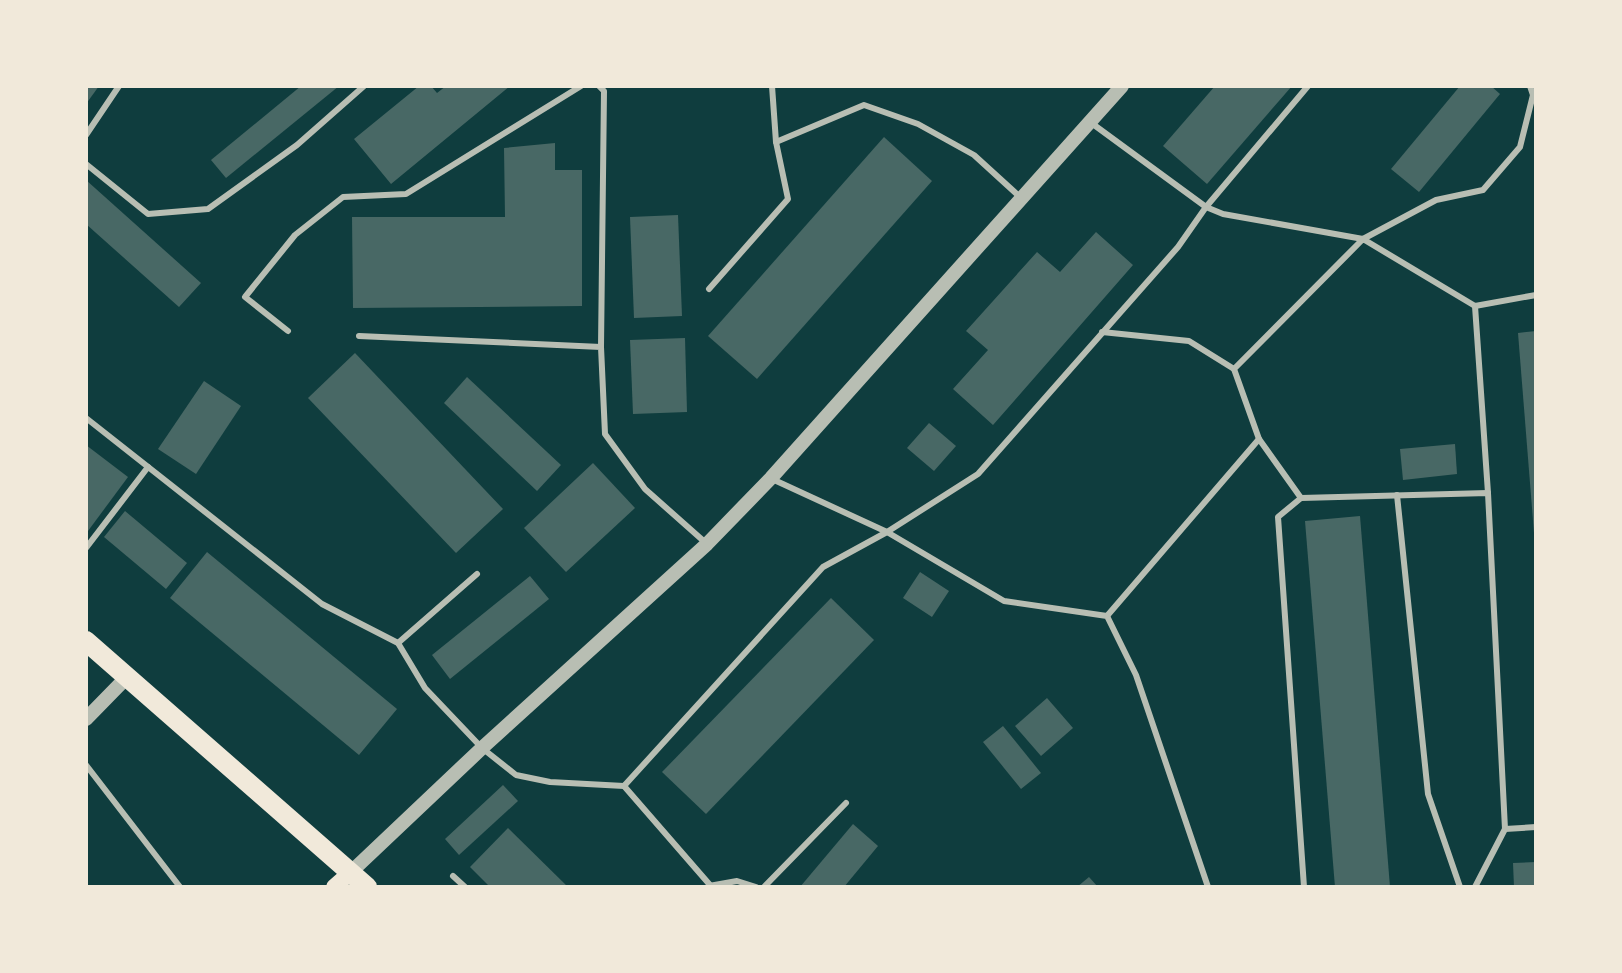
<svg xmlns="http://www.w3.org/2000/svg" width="1622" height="973" viewBox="0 0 1622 973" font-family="'Alegreya Sans',sans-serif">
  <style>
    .building { fill: #486865 }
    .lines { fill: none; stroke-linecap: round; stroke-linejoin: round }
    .service { stroke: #b8beb3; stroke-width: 6 }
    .tertiary { stroke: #b8beb3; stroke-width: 14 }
    .secondary { stroke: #f1e9da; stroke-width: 16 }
    .primary { stroke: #f1e9da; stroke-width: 20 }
  </style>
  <rect width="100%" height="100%" fill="#0f3d3e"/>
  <!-- building -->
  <g class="building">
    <polygon points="86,86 99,86 86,104"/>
    <polygon points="301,86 339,86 226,178 211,160"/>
    <polygon points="419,86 431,86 437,93 446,86 510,86 391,184 354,139"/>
    <polygon points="1215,86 1292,86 1207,184 1163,146"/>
    <polygon points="1460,86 1491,86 1500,94 1419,192 1391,169"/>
    <polygon points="884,137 932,181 757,379 708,336"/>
    <polygon points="555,143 555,170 582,170 582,306 353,308 352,217 505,217 504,148"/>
    <polygon points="86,180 201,283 179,307 86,224"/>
    <polygon points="678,215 682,316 634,318 630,217"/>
    <polygon points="1096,232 1133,265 993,425 953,389 988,350 966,331 1037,252 1060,272"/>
    <polygon points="1536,331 1536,533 1534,533 1518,333"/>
    <polygon points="685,338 687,412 633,414 630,340"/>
    <polygon points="355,353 503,509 456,553 308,398"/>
    <polygon points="467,377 561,465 537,491 444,403"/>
    <polygon points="204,381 241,406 196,474 158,449"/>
    <polygon points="929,423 956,446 934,471 907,448"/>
    <polygon points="1455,444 1457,474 1403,480 1400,449"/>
    <polygon points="86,445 128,477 88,531 86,529"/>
    <polygon points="593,463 635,508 566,572 524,528"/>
    <polygon points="125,511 187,563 166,589 104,537"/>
    <polygon points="1360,516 1390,887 1335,887 1305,521"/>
    <polygon points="207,552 397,709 359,755 170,598"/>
    <polygon points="920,572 949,591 932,617 903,598"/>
    <polygon points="530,576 549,599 450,679 432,655"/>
    <polygon points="831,598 874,640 706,814 662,772"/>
    <polygon points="1047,698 1073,728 1041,756 1015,726"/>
    <polygon points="1003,726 1041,773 1021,789 983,742"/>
    <polygon points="503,785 518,801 459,855 445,839"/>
    <polygon points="853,824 878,846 844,887 800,887"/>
    <polygon points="508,828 568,887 490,887 470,867"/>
    <polygon points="1536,862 1536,887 1514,887 1513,863"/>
    <polygon points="1089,877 1098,887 1077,887"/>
  </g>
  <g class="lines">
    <!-- service -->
    <g class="service">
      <polyline points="599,86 604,91 601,347"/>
      <polyline points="1090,122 1206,207 1223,214 1363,239 1436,200 1483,190 1520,147 1533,95 1530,86"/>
      <polyline points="86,135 119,86"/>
      <polyline points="776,142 864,105 918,124 974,155 1020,197"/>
      <polyline points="86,164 148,214 208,209 297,145 364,86"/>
      <polyline points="709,289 788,199 776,142 772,86"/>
      <polyline points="1475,306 1488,493"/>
      <polyline points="288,331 245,297 295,235 343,197 406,194 581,86"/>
      <polyline points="1102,332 1189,341 1234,369"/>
      <polyline points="359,336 601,347 605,434 645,489 707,544"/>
      <polyline points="86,418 322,604 398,643 425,688 482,748 516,775 550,782 624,786 823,567 887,532 978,474 1178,247 1206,207 1308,86"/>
      <polyline points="772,479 887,532 1004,601 1107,616 1136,675 1208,887"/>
      <polyline points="1397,495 1428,794 1460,887"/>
      <polyline points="1301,498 1278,517 1304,887"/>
      <polyline points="86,548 148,467"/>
      <polyline points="1107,616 1259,439"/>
      <polyline points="398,643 477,574"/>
      <polyline points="86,765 180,887"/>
      <polyline points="624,786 710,885"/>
      <polyline points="1505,829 1536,827"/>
      <polyline points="453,876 465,887"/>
      <polyline points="709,886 737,881 756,887"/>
      <polyline points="764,887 846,803"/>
      <polyline points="1475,887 1505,829 1488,493 1301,498 1259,439 1234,369 1363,239 1475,306 1536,295"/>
    </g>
    <!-- tertiary -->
    <g class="tertiary">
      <polyline points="86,719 127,677"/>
      <polyline points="351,872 482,748 707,544 771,478 1122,86"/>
    </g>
    <!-- secondary -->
    <polyline class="secondary" points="334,887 351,872"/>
    <!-- primary -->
    <polyline class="primary" points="86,641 367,887"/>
  </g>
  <!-- border -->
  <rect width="1622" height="973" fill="none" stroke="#f1e9da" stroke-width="176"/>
</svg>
